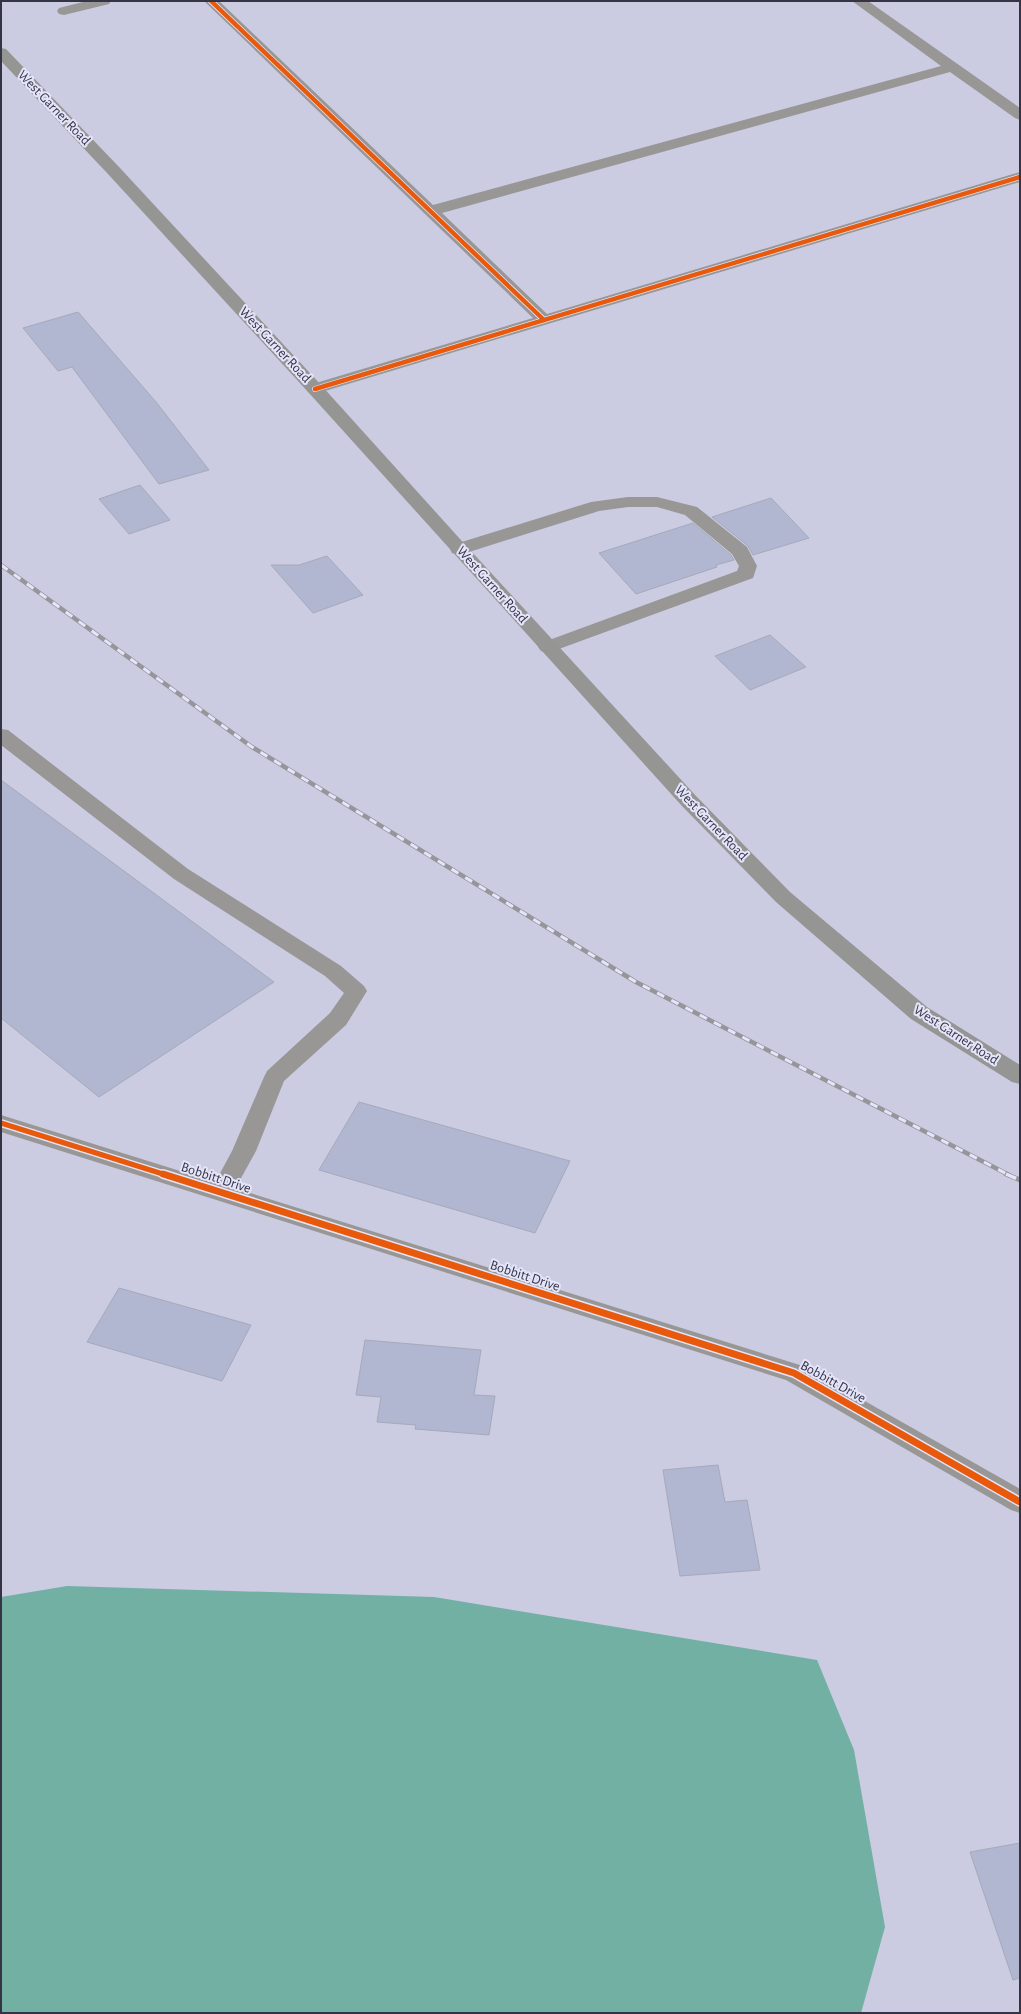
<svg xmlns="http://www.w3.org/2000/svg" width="1021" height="2014" viewBox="0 0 1021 2014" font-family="'Alegreya Sans',sans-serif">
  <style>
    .forest { fill: #72b0a4 }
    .building { fill: #b1b7d0; stroke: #a6a9ba }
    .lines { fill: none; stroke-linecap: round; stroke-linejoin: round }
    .lane { fill: #989796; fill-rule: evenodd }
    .street { fill: #989796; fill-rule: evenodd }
    .secondary { fill: #959594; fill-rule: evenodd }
    .rail-far1-casing { stroke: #95959a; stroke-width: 4.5 }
    .rail-casing { stroke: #95959a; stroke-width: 5 }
    .rail-far1 { stroke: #e4e5fa; stroke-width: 3; stroke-dasharray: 8; stroke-linecap: butt }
    .rail { stroke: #e4e5fa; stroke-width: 3.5; stroke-dasharray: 11; stroke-linecap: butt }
    .cycleway-far2-casing { stroke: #e4e5fa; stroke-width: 6 }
    .cycleway-far1-casing { stroke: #e4e5fa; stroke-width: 8 }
    .cycleway-casing { stroke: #e4e5fa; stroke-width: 10 }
    .cycleway-far2 { stroke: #e8590c; stroke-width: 4.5 }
    .cycleway-far1 { stroke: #e8590c; stroke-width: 5.5 }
    .cycleway { stroke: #e8590c; stroke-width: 7 }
    .labels { text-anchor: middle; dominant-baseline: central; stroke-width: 4; stroke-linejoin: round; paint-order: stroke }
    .street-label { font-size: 14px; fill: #343444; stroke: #e4e5fa }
  </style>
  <rect width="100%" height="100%" fill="#cbcbe2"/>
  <!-- forest -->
  <polygon class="forest" points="67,1586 434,1597 817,1660 854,1750 885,1927 861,2013 1,2013 1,1597"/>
  <!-- building -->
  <g class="building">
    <polygon points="78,312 156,402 209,470 159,484 72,367 58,371 23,328"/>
    <polygon points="140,485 170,520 129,534 99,499"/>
    <polygon points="771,498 809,538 753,555 748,546 712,517"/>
    <polygon points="693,523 731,555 734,560 716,565 717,567 636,594 599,553"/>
    <polygon points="327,556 363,595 313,613 271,565 299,565"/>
    <polygon points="770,635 806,667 750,690 715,656"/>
    <polygon points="1,780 274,982 99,1097 1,1018"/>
    <polygon points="359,1102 570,1161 535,1233 319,1170"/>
    <polygon points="119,1288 251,1325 222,1381 87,1342"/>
    <polygon points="365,1340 481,1350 474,1395 495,1396 489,1435 415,1429 416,1425 377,1422 381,1397 356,1395"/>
    <polygon points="718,1465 725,1502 747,1500 760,1570 680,1576 663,1470"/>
    <polygon points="1020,1843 1020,1978 1013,1980 970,1852"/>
  </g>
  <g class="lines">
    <!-- lane -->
    <g class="lane">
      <polygon points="628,497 657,497 697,507 747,547 757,566 753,578 548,653 541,651 538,647 541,643 737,571 739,566 732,554 685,515 657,507 628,507 599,511 466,553 459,555 452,553 450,549 452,545 591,502"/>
      <polygon points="1,729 8,730 188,869 341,966 364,986 367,991 346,1025 284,1081 256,1151 230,1198 222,1201 214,1198 210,1192 232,1151 264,1077 267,1071 330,1013 344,993 325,976 174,879 1,745"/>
    </g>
    <!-- street -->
    <g class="street">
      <polygon points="87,1 111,1 109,4 64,15 59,14 57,11 59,8"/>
      <polygon points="204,1 219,1 433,205 941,66 852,1 868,1 1020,108 1020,120 1015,118 950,72 442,213 547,314 1020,172 1020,182 315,394 309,393 306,389 309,385 533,318"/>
      <polygon points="1,1115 803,1366 1020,1489 1020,1513 1011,1510 786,1380 1,1132"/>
    </g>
    <!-- secondary -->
    <polygon class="secondary" points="1,48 6,49 120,168 321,385 460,539 696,796 790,892 927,1007 1020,1065 1020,1084 1012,1082 911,1019 776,902 682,806 309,393 108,174 1,61"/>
    <!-- rail-far1 casing -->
    <g class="rail-far1-casing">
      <polyline id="rail-far1" points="1,565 252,747 636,982 1009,1175"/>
    </g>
    <!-- rail casing -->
    <g class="rail-casing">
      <polyline id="rail" points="1006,1174 1020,1180"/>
    </g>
    <!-- rail-far1 -->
    <use href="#rail-far1" class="rail-far1"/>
    <!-- rail -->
    <use href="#rail" class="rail"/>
    <!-- cycleway-far2 casing -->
    <g class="cycleway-far2-casing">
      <g id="cycleway-far2">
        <polyline points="211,1 544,320"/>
        <polyline points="315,389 1020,177"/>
      </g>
    </g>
    <!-- cycleway-far1 casing -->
    <g class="cycleway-far1-casing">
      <polyline id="cycleway-far1" points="1,1123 166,1175"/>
    </g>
    <!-- cycleway casing -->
    <g class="cycleway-casing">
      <polyline id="cycleway" points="163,1174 794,1373 1020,1502"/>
    </g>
    <!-- cycleway-far2 -->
    <use href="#cycleway-far2" class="cycleway-far2"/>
    <!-- cycleway-far1 -->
    <use href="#cycleway-far1" class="cycleway-far1"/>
    <!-- cycleway -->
    <use href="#cycleway" class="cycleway"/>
  </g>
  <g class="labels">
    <!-- street labels -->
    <g class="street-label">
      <text transform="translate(54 108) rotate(46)">West Garner Road</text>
      <text transform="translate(275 345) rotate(47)">West Garner Road</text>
      <text transform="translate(492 585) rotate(48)">West Garner Road</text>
      <text transform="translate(711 823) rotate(46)">West Garner Road</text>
      <text transform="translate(956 1035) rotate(33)">West Garner Road</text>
      <text transform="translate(216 1178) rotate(18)">Bobbitt Drive</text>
      <text transform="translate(525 1276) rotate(18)">Bobbitt Drive</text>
      <text transform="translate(833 1382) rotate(29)">Bobbitt Drive</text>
    </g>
  </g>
  <!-- border -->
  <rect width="1021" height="2014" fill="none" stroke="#343444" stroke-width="4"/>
</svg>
